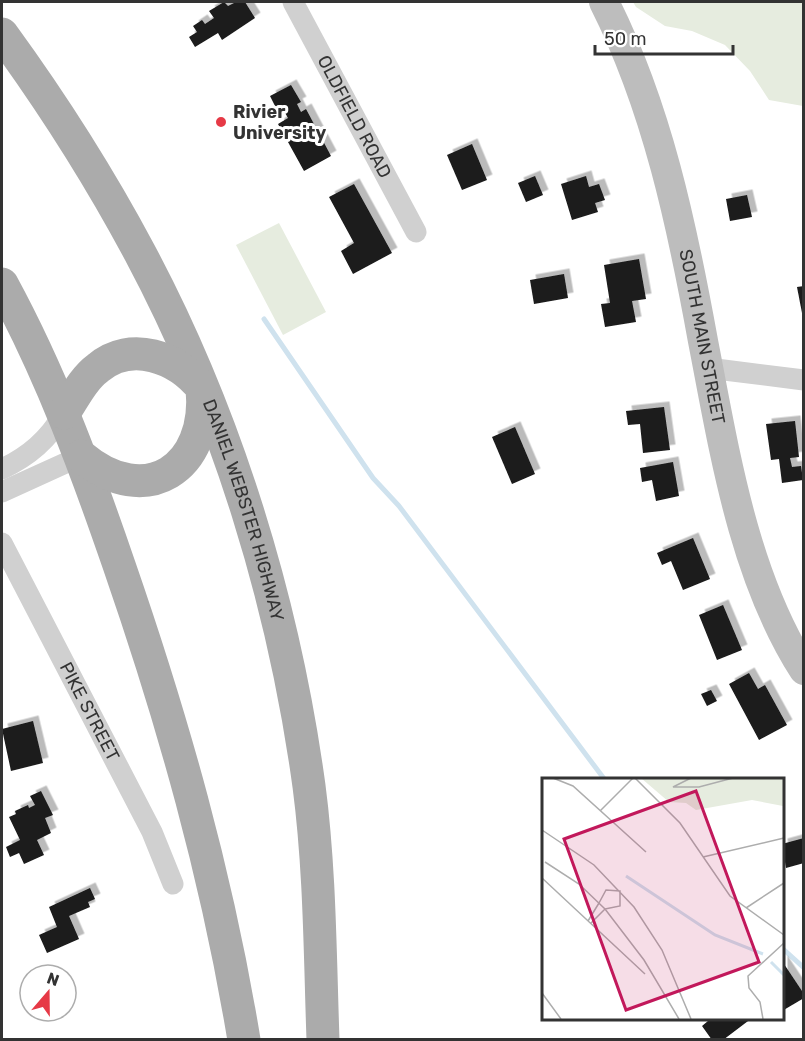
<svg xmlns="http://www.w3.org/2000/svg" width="805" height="1041" viewBox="0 0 805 1041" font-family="Rubik,sans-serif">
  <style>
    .green { fill: #e6ecdf }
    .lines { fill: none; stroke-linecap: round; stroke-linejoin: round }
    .stream { stroke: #cfe2ee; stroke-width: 5 }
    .building { fill: #1a1a1a; filter: url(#shadow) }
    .street { stroke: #d0d0d0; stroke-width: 21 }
    .secondary { stroke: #bdbdbd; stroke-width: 30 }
    .primary { stroke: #ababab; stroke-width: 33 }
    .poi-dot { fill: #e63946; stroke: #fff; stroke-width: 2 }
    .labels { text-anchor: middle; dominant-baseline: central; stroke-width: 6; stroke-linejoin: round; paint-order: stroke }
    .poi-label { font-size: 18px; font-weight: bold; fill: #333; stroke: #fff; text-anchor: start }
    .street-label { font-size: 18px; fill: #333; stroke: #fff }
    .inset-river { fill: none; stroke: #cfe2ee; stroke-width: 3 }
    .inset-road { fill: none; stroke: #adadad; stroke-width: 1.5 }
    .view { fill: #c2185b; fill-opacity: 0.15; stroke: #c2185b; stroke-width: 3 }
    .inset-edge { fill: none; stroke: #333; stroke-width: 3 }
  </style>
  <defs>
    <filter id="shadow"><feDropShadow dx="5.5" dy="-5.5" stdDeviation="0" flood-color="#0004"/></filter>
  </defs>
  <rect width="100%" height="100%" fill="#fff"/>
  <!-- green -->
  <g class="green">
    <polygon points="633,2 803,2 803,106 769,100 750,71 725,45 692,31 665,26 636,7"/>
    <polygon points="279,223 326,312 283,335 236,245"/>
  </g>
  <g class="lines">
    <!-- stream -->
    <g class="stream">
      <polyline points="264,319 373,478 399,506 605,780"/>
      <polyline points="782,948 804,968"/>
    </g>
  </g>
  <!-- building -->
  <g class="building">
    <polygon points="224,2 228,6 236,2 245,2 255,18 222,40 218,33 195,47 189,37 197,32 193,26 202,20 205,24 214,18 209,11"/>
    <polygon points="291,85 301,102 297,104 301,112 306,109 331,156 304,171 278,124 288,118 284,111 279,114 270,96"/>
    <polygon points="472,144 487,180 462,190 447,155"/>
    <polygon points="535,176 543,195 526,202 518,183"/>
    <polygon points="586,176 589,187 599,184 605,200 595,203 598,212 572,220 561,184"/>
    <polygon points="354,184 392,253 353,274 341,251 354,243 329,197"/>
    <polygon points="747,195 752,217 730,221 726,199"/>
    <polygon points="639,259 646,299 632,301 636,322 605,327 601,304 610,303 604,265"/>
    <polygon points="564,274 568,298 534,304 530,280"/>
    <polygon points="804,286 804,313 802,313 797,287"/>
    <polygon points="664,407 670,450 643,453 640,424 628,425 626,411"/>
    <polygon points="795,421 799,457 790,458 792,467 801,466 803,480 782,483 779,459 771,460 766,424"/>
    <polygon points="515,427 535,474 512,484 492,437"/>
    <polygon points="673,462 679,496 656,501 652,480 642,482 640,468"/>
    <polygon points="693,538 710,579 683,590 671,561 662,565 657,553"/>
    <polygon points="723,605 742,650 717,660 699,615"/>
    <polygon points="749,673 758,689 765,685 787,725 759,740 729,684"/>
    <polygon points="711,690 717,701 707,706 701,694"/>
    <polygon points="33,721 43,763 11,771 2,729"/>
    <polygon points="41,791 53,815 45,818 51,833 37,840 44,855 24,864 19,853 10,857 6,847 20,840 9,817 16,814 15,811 28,805 29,808 35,805 30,796"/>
    <polygon points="804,838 804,863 786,868 782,844"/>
    <polygon points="90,888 95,899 88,902 90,907 69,916 79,939 47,953 39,935 57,927 49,907"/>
    <polygon points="782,961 804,994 804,998 782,1011"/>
    <polygon points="706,1018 752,1018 723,1040 712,1040 702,1026 708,1021"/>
  </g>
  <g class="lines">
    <!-- street -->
    <g class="street">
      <path id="s1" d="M293 2 416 232"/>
      <polyline points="708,368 804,380"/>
      <path d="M2 469C29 456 48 440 64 413"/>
      <polyline points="2,492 81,456"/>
      <path id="s2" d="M2 543 152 832 173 884"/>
    </g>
    <!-- secondary -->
    <path class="secondary" id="s3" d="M604 2C657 107 682 225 703 341 724 449 743 575 804 670"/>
    <!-- primary -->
    <g class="primary">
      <path id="s4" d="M2 34C53 104 99 176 140 253 227 416 284 603 309 786 320 870 320 955 323 1040"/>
      <path d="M2 284C51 374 86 469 119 565 173 721 217 876 244 1040"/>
      <path d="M64 413C74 398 83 379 98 368 131 340 177 357 202 388 210 468 146 511 81 456"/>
    </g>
  </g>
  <!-- markers -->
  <circle class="poi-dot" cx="221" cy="122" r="6"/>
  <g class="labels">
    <!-- poi labels -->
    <g class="poi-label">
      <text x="233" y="112">Rivier<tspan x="233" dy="21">University</tspan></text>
    </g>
    <!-- street labels -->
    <g class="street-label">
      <text stroke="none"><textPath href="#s1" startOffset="130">OLDFIELD ROAD</textPath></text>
      <text stroke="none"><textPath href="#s3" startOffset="350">SOUTH MAIN STREET</textPath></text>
      <text stroke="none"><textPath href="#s4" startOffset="537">DANIEL WEBSTER HIGHWAY</textPath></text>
      <text stroke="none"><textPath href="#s2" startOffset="190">PIKE STREET</textPath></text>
    </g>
  </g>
  <!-- overview -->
  <g transform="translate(542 778)">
    <rect width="242" height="242" fill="#fff"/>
    <path d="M99 0H241V28L210 22 154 32 144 25 127 24Z" fill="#e6ecdf"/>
    <path class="inset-river" d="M84 98 173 157 221 176M229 184 242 197"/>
    <path class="inset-road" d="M11 0 31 8 104 74M93 0 138 45 188 118 242 157M149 0 131 9H157L191 0M58 33 91 0M0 52 52 87 92 129 120 172 149 241M161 79 242 60M3 84 37 106 63 131 102 182 137 241M0 100 103 196M57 125 64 112 78 113V128L63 131M204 130 242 105M46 143 57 125M49 145 63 131M0 215 19 241M221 241 218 224 207 210 206 198 242 165"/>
    <path class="view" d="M154 13 217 184 84 232 22 61Z"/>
    <rect width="242" height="242" class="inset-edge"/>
  </g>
  <!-- border -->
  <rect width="805" height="1041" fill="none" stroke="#333333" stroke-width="6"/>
  <!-- north arrow -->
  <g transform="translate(48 993) rotate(20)"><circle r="28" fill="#ffffff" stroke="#adadad" stroke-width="1.5"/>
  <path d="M0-4.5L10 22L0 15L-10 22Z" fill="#e63946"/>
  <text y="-9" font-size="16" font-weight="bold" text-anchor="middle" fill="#333333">N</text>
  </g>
  <!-- scale -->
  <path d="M595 45v9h138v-9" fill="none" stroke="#333333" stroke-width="3"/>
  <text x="604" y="45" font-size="18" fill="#333333" stroke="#ffffff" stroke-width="4.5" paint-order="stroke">50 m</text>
</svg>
